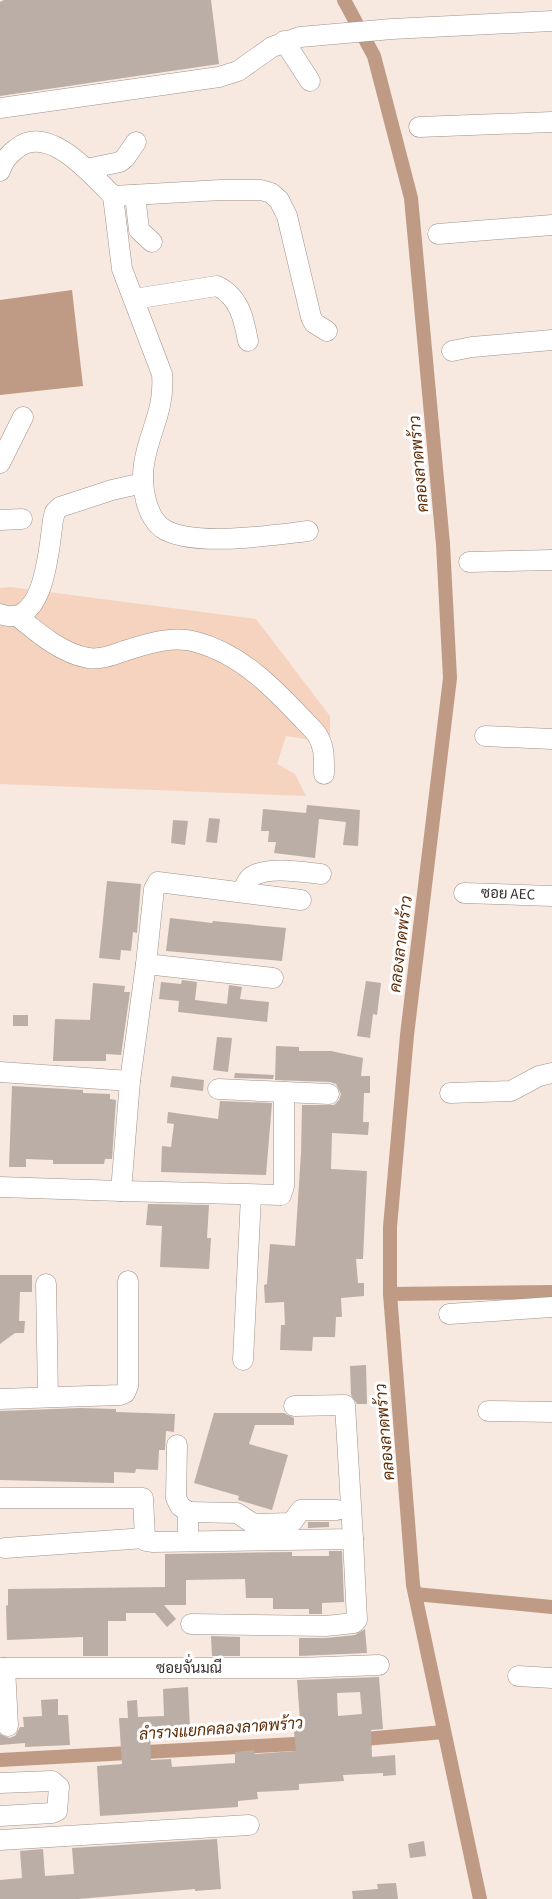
<svg xmlns="http://www.w3.org/2000/svg" width="552" height="1899" viewBox="0 0 552 1899" font-family="'Source Sans 3',Sarabun,sans-serif">
  <style>
    .green { fill: #f6d3be }
    .water { fill: #bf9a84 }
    .lines { fill: none; stroke-linecap: round; stroke-linejoin: round }
    .canal { stroke: #bf9a84; stroke-width: 14 }
    .building { fill: #bbaea6; fill-rule: evenodd }
    .minor-casing { stroke: #9f928a; stroke-width: 21 }
    .minor { stroke: #fff; stroke-width: 20 }
    .labels { text-anchor: middle; dominant-baseline: central; stroke-width: 6; stroke-linejoin: round; paint-order: stroke }
    .street-label { font-size: 15px; fill: #35302d; stroke: #fff }
    .water-label { font-size: 16px; font-style: italic; fill: #5d2d08; stroke: #fff }
  </style>
  <rect width="100%" height="100%" fill="#f7e8e0"/>
  <!-- green -->
  <polygon class="green" points="10,587 256,619 330,716 330,743 286,736 277,764 295,774 306,796 0,784 0,588"/>
  <!-- water -->
  <polygon class="water" points="72,290 83,386 0,395 0,300"/>
  <g class="lines">
    <!-- canal -->
    <g class="canal">
      <polyline points="344,0 374,56 411,198 443,544 450,678 407,1035 390,1227 390,1294 413,1585 480,1899"/>
      <polyline points="390,1294 552,1292"/>
      <polyline points="415,1594 552,1607"/>
      <polyline points="353,1740 444,1732"/>
      <polyline points="0,1760 312,1743"/>
    </g>
  </g>
  <!-- building -->
  <g class="building">
    <polygon points="4,0 211,0 219,64 0,96 0,2"/>
    <polygon points="307,805 360,810 358,846 343,845 346,822 319,819 315,858 274,853 276,842 268,842 269,831 261,831 263,809 306,813"/>
    <polygon points="209,818 220,819 217,843 206,842"/>
    <polygon points="173,820 188,821 185,845 171,843"/>
    <polygon points="107,881 141,884 137,933 133,932 131,951 121,950 120,960 99,958"/>
    <polygon points="170,918 212,923 213,921 286,928 282,961 166,951"/>
    <polygon points="182,980 197,982 195,1000 227,1004 229,985 242,987 240,999 269,1002 267,1022 178,1012 179,1001 159,999 161,982 181,984"/>
    <polygon points="366,981 381,983 377,1015 373,1014 370,1038 357,1036"/>
    <polygon points="93,983 125,986 124,992 130,992 121,1055 106,1054 106,1061 53,1061 55,1019 90,1020"/>
    <rect x="13" y="1015" width="15" height="11"/>
    <polygon points="217,1037 232,1038 228,1072 213,1070"/>
    <polygon points="276,1046 299,1047 299,1051 331,1051 363,1058 361,1076 370,1076 370,1093 364,1093 363,1122 369,1122 368,1135 332,1133 331,1169 367,1171 363,1259 356,1259 358,1283 364,1283 364,1296 341,1298 342,1317 336,1317 335,1337 313,1337 312,1351 280,1350 281,1325 285,1325 284,1302 265,1303 264,1285 267,1284 270,1244 295,1246 301,1153 302,1105 334,1105 339,1100 341,1094 336,1084 330,1082 275,1080"/>
    <polygon points="235,1073 274,1075 273,1079 234,1078"/>
    <polygon points="172,1076 204,1080 203,1091 170,1087"/>
    <polygon points="12,1086 83,1090 83,1093 110,1094 110,1099 116,1100 112,1159 105,1159 104,1164 53,1164 53,1160 26,1159 26,1167 9,1167"/>
    <polygon points="220,1101 272,1103 266,1175 161,1172 162,1146 171,1147 174,1124 167,1123 168,1112 218,1119"/>
    <polygon points="148,1204 209,1205 207,1238 211,1238 209,1269 160,1267 162,1226 146,1225"/>
    <polygon points="0,1275 32,1275 32,1292 20,1292 19,1321 25,1321 24,1333 15,1333 0,1344"/>
    <polygon points="366,1365 367,1404 357,1404 351,1395 350,1366"/>
    <polygon points="80,1408 116,1409 116,1412 175,1414 174,1432 166,1431 165,1450 159,1450 158,1470 136,1469 135,1473 114,1472 114,1483 0,1480 0,1411"/>
    <polygon points="214,1413 284,1413 294,1418 294,1425 255,1425 249,1444 288,1455 272,1510 238,1500 239,1496 194,1483"/>
    <polygon points="308,1522 329,1522 329,1527 308,1528"/>
    <polygon points="329,1551 342,1551 344,1602 322,1603 322,1614 309,1614 309,1609 273,1609 273,1598 246,1598 245,1579 186,1580 186,1605 164,1605 176,1619 167,1627 155,1613 126,1613 126,1621 108,1621 108,1656 83,1656 83,1637 7,1640 6,1606 8,1605 8,1589 165,1587 165,1554 292,1552 292,1556 329,1556"/>
    <polygon points="365,1629 367,1653 299,1656 299,1638 326,1638 355,1635"/>
    <polygon points="211,1636 240,1637 240,1656 212,1656"/>
    <path d="M379 1677 383 1729 371 1730 372 1757 395 1755 396 1775 383 1776V1773L343 1775 344 1781 299 1784V1790L257 1792 258 1799 238 1801V1807L100 1816 97 1766 122 1764 119 1718H128L127 1701 137 1700 138 1717 164 1716 163 1689 188 1687 190 1729 150 1731 151 1760 171 1759 172 1767 235 1763V1752L254 1750 255 1754 296 1751 293 1721 300 1720 297 1680ZM360 1692 362 1714 338 1716 337 1693Z"/>
    <polygon points="58,1699 58,1715 68,1715 70,1745 25,1747 25,1743 0,1745 0,1734 9,1738 15,1736 20,1727 24,1727 23,1717 42,1716 41,1700"/>
    <polygon points="217,1839 221,1889 195,1891 195,1889 78,1899 0,1899 0,1880 22,1878 20,1851 43,1849 45,1876 74,1874 72,1848"/>
    <polygon points="424,1841 426,1856 410,1858 408,1844"/>
    <polygon points="396,1883 398,1899 353,1899 352,1891 378,1889 377,1884"/>
  </g>
  <g class="lines">
    <!-- minor casing -->
    <g class="minor-casing">
      <g id="minor">
        <polyline points="284,41 310,81"/>
        <polyline points="0,108 219,77 238,71 272,47 300,37 392,29 552,21"/>
        <polyline points="419,127 552,122"/>
        <polyline points="86,169 120,162 125,158 136,142"/>
        <path d="M0 171C3 161 8 155 16 149 48 122 92 175 113 196L221 190H261L271 193 279 200 287 216 311 317 314 323 327 331"/>
        <polyline points="135,195 139,230 152,242"/>
        <path d="M113 196 122 269 162 374C165 412 149 430 144 464 141 484 145 515 162 528 191 548 274 535 308 531"/>
        <polyline points="438,234 552,225"/>
        <path d="M134 299 217 286C239 296 244 319 248 341"/>
        <polyline points="452,351 472,347 552,340"/>
        <polyline points="0,463 23,417"/>
        <polyline points="0,520 22,519"/>
        <polyline points="469,562 552,560"/>
        <path d="M0 614C45 631 49 547 53 520L55 512 60 507 112 490 143 483"/>
        <path d="M17 616C38 633 61 653 88 658 101 660 113 655 124 651 146 644 173 635 196 642 246 655 282 697 316 733 325 746 324 758 324 774"/>
        <polyline points="485,736 552,739"/>
        <path d="M242 892C245 886 247 879 253 876 268 866 303 872 321 874"/>
        <polyline points="464,893 552,896"/>
        <polyline points="146,964 273,978"/>
        <polyline points="0,1072 130,1081"/>
        <polyline points="218,1089 329,1094"/>
        <polyline points="450,1093 511,1091 539,1076 552,1073"/>
        <polyline points="0,1187 121,1191 130,1081 146,964 154,889 158,882 301,900"/>
        <polyline points="121,1191 281,1195 284,1186 284,1092"/>
        <polyline points="46,1284 48,1397"/>
        <polyline points="449,1314 552,1307"/>
        <polyline points="243,1360 251,1196"/>
        <polyline points="0,1399 120,1395 125,1393 128,1386 128,1281"/>
        <polyline points="488,1411 552,1412"/>
        <polyline points="177,1445 176,1498 180,1506 188,1512"/>
        <polyline points="0,1498 143,1498 145,1538 146,1541 152,1542 353,1539 345,1405 294,1406"/>
        <polyline points="188,1540 188,1512 237,1513 252,1523 259,1524 288,1523 293,1521 301,1510 337,1510"/>
        <polyline points="5,1548 145,1538"/>
        <polyline points="191,1624 326,1626 354,1623 357,1620 353,1539"/>
        <polyline points="0,1668 299,1668 379,1665"/>
        <polyline points="5,1668 8,1726"/>
        <polyline points="518,1676 552,1678"/>
        <polyline points="0,1783 52,1781 59,1787 57,1811 52,1813 0,1816"/>
        <polyline points="0,1840 249,1825"/>
      </g>
    </g>
    <!-- minor -->
    <use href="#minor" class="minor"/>
  </g>
  <g class="labels">
    <!-- street labels -->
    <g class="street-label">
      <text transform="translate(508 894) rotate(2)">ซอย AEC</text>
      <text x="189" y="1668">ซอยจั่นมณี</text>
    </g>
    <!-- water labels -->
    <g class="water-label">
      <text transform="translate(419 464) rotate(-95)">คลองลาดพร้าว</text>
      <text transform="translate(401 944) rotate(-83)">คลองลาดพร้าว</text>
      <text transform="translate(385 1432) rotate(-95)">คลองลาดพร้าว</text>
      <text transform="translate(221 1729) rotate(-4)">ลำรางแยกคลองลาดพร้าว</text>
    </g>
  </g>
</svg>
